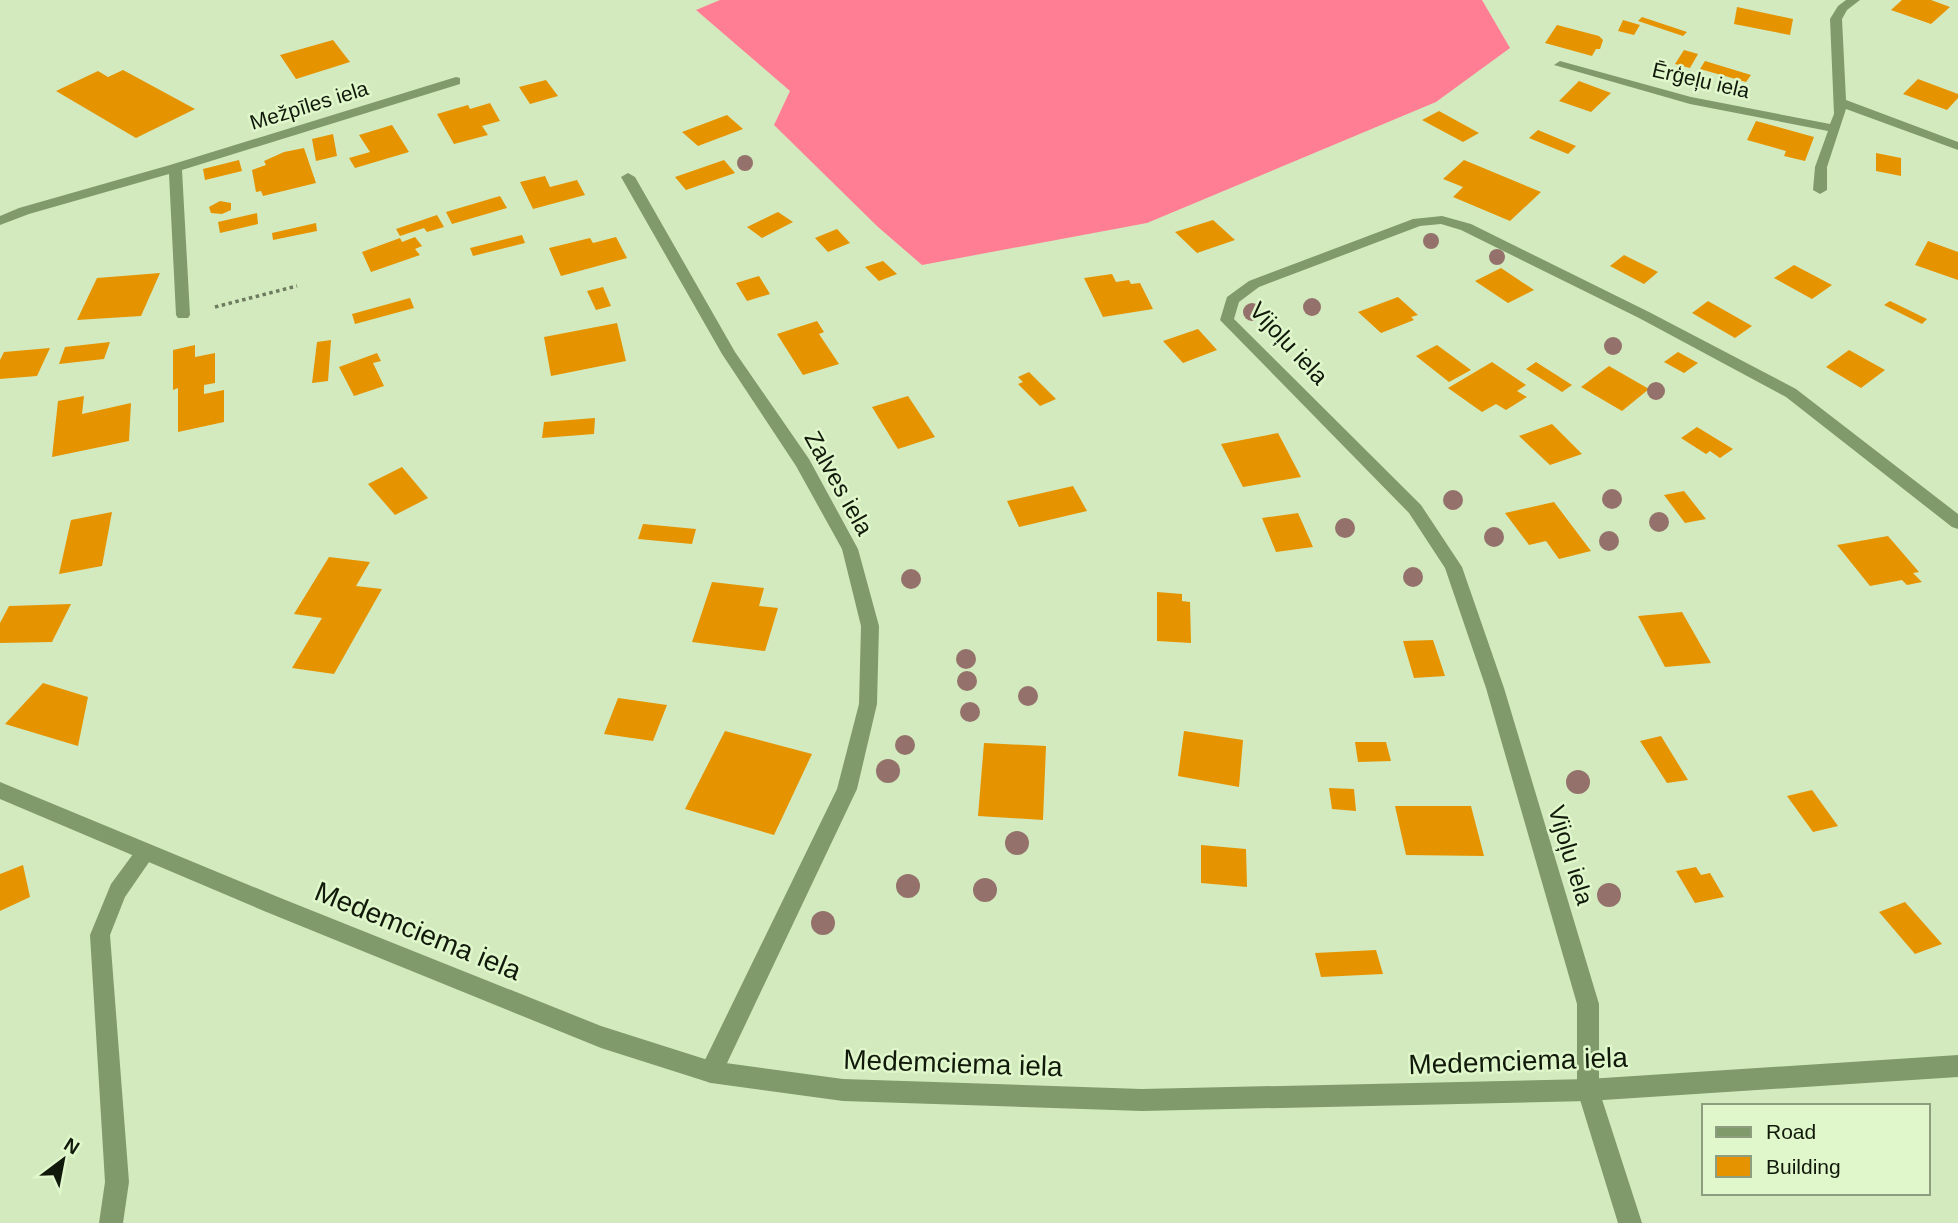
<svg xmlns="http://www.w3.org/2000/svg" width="1958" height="1223" viewBox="0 0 1958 1223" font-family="Arial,sans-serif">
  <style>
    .forest { fill: #ff7e94 }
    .building { fill: #e59400 }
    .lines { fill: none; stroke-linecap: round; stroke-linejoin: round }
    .path { stroke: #6c7b5e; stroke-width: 3.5; stroke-dasharray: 3.5 3.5; stroke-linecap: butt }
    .minor { fill: #819a6c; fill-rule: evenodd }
    .tertiary { fill: #819a6c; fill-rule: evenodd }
    .tree { fill: #94726b }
    .labels { text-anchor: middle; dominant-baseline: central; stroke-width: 5; stroke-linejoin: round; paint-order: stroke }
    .far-street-label { font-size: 21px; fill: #11190a; stroke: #e0f7cc }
    .street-label { font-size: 24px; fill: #11190a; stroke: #e0f7cc }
    .near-street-label { font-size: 28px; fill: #11190a; stroke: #e0f7cc }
  </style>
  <rect width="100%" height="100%" fill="#d3eabf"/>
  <!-- forest -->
  <polygon class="forest" points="720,0 1482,0 1510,48 1436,102 1147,223 922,265 878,227 774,125 790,91 696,10"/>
  <!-- building -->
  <g class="building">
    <polygon points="1902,0 1931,0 1950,7 1931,24 1891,10"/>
    <polygon points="1737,7 1793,19 1790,35 1734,24"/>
    <polygon points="1642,17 1687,32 1683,36 1638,21"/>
    <polygon points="1623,20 1640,25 1634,35 1618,31"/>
    <polygon points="1557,25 1599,36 1603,40 1600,49 1596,49 1592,56 1545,43"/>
    <polygon points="333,40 350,62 296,79 280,55"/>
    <polygon points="1684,50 1698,54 1690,68 1675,64"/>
    <polygon points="1705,61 1751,75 1746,82 1700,69"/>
    <polygon points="123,70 195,109 136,138 56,91 98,71 108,77"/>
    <polygon points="1918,79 1958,94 1958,98 1947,110 1903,94"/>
    <polygon points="546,80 558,96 530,104 519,87"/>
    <polygon points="1579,81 1611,93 1591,112 1559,101"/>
    <polygon points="490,103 500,121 482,126 488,135 454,144 437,114 468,105 470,109"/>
    <polygon points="1439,111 1479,133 1463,142 1422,120"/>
    <polygon points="727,115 743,129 698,146 682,132"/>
    <polygon points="1756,121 1814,137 1805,161 1784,156 1786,151 1747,140"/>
    <polygon points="392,125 409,152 355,168 349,158 370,152 359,135"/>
    <polygon points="1538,130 1576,146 1568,154 1529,138"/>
    <polygon points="333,134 337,156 316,161 312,139"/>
    <polygon points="304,148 316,183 263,196 261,191 256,192 252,170 266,165 264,161 284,152"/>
    <polygon points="1876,153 1901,158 1901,176 1876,171"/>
    <polygon points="239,160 242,171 205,180 203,169"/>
    <polygon points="724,160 735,173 686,190 675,177"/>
    <polygon points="1464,160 1541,192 1510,221 1453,197 1463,187 1443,179"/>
    <polygon points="545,176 550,187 577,180 585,195 533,209 520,182"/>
    <polygon points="500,196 507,208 452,224 446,212"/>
    <polygon points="220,201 231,203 231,210 222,214 211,213 209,207"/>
    <polygon points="778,212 793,222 762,238 747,227"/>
    <polygon points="257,213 258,224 220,233 218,222"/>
    <polygon points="437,215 444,227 427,232 424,228 400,236 396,229"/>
    <polygon points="1213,220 1235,240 1197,253 1175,232"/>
    <polygon points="316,223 317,231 273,240 272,233"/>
    <polygon points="837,229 850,243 828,252 815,238"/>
    <polygon points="522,235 525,243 473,256 470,248"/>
    <polygon points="415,237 422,246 415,249 420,255 371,272 362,252 400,238 402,242"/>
    <polygon points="616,237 627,258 561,276 549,248 590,238 593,243"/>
    <polygon points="1928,241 1958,252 1958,280 1915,265"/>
    <polygon points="1624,255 1658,272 1644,284 1610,266"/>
    <polygon points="883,261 897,274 879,281 865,267"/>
    <polygon points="1794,265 1832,285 1812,299 1774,278"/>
    <polygon points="1501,268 1534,290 1508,303 1475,281"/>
    <polygon points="160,273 141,316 77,320 97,278"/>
    <polygon points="1112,274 1116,282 1129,280 1131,284 1140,283 1153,309 1103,317 1084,278"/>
    <polygon points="759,276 770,294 747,301 736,283"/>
    <polygon points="603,287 611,306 596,310 587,291"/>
    <polygon points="1398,297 1418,315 1411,317 1414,320 1381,333 1358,312"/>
    <polygon points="410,298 414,308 355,324 352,314"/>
    <polygon points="1708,301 1752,326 1735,338 1692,313"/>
    <polygon points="1890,301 1927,319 1922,324 1884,305"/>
    <polygon points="817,321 824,332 819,334 839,364 803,375 777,334"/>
    <polygon points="617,323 626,361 551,376 544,337"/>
    <polygon points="1198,329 1217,350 1183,363 1163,341"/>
    <polygon points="331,340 328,381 312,383 317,342"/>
    <polygon points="110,342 104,359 59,364 65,347"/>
    <polygon points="195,345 195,357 215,353 215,383 204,385 204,394 224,390 224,422 178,432 178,388 173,390 173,350"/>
    <polygon points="1437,345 1471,370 1449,382 1416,356"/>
    <polygon points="50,348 37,376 0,379 0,360 4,352"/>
    <polygon points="1849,350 1885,370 1861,388 1826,367"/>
    <polygon points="1678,352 1698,363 1684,373 1664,362"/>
    <polygon points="377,353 381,361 373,363 384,386 354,396 339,367"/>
    <polygon points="1492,362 1526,385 1517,391 1527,397 1506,410 1496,404 1482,412 1448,388"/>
    <polygon points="1536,362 1572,385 1562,392 1526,369"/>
    <polygon points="1609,366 1649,389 1622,411 1581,387"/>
    <polygon points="1029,372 1056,399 1040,406 1018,384 1023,382 1018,377"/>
    <polygon points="84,396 82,414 131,403 129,441 52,457 58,401"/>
    <polygon points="908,396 935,437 898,449 872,407"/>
    <polygon points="595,418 594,434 542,438 544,422"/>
    <polygon points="1552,424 1582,454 1550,465 1519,436"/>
    <polygon points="1697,427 1733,449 1720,458 1710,451 1706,454 1681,438"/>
    <polygon points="1278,433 1301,477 1243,487 1221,444"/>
    <polygon points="402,467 428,498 395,515 368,484"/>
    <polygon points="1073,486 1087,511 1019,527 1007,501"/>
    <polygon points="1684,491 1706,519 1685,523 1664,495"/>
    <polygon points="1554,502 1591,551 1559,559 1546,541 1529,545 1505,513"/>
    <polygon points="112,512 102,566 59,574 71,520"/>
    <polygon points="1298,513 1313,547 1276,552 1262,518"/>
    <polygon points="643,524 696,529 692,544 638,539"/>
    <polygon points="1888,536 1919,572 1913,573 1922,582 1907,585 1902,580 1870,586 1837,545"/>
    <polygon points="329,557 370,562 356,586 382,589 334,674 292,668 322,618 294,614"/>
    <polygon points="712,582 764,588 759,606 778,608 765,651 692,642"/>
    <polygon points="1157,592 1182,594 1182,601 1190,602 1191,643 1157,641"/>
    <polygon points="71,604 52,642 0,643 0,623 9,606"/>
    <polygon points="1682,612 1711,663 1665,667 1638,616"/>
    <polygon points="1433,640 1445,676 1414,678 1403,641"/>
    <polygon points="43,683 88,697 78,746 5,724"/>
    <polygon points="618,698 667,705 653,741 604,734"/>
    <polygon points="725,731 812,754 774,835 685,809"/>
    <polygon points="1184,731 1243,740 1239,787 1178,776"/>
    <polygon points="1661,736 1688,780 1667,783 1640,741"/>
    <polygon points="1355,742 1386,742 1391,761 1358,762"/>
    <polygon points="984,743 1046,746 1043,820 978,816"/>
    <polygon points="1329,788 1354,789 1356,811 1332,809"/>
    <polygon points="1812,790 1838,826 1813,832 1787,796"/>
    <polygon points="1395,806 1471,806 1484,856 1406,855"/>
    <polygon points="1201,845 1246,849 1247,887 1201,883"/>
    <polygon points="23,865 30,897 0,911 0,874"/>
    <polygon points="1696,867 1701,875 1710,873 1724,897 1695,903 1676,871"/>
    <polygon points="1905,902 1942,944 1915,954 1879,912"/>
    <polygon points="1376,950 1383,974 1321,977 1315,953"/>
  </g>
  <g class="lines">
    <!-- path -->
    <polyline class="path" points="215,307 297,286"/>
    <!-- minor -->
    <g class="minor">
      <polygon points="1846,0 1860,0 1847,10 1842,19 1846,100 1958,142 1958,150 1846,109 1827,167 1827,190 1820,194 1813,190 1815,167 1828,131 1690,104 1554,65 1560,61 1691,97 1830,124 1834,114 1830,19 1838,6"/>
      <polygon points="456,77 460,78 460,84 182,170 190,315 188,318 178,318 176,315 169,174 29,214 0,225 0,216 19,208 170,165"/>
      <polygon points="628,173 635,177 735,352 809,459 858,549 879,626 877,704 857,789 719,1080 711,1083 703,1080 700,1072 703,1064 837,789 859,704 861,626 842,549 796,466 722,354 621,177"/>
      <polygon points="1442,216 1471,224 1649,312 1796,389 1958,514 1958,529 1952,527 1786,397 1639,318 1461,230 1441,224 1420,226 1259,287 1239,302 1234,319 1421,505 1462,567 1504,688 1599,1004 1599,1090 1642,1223 1618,1223 1577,1090 1577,1004 1486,688 1445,568 1409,513 1220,320 1227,297 1249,281 1413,219"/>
      <polygon points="146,843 153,846 156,852 125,897 110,935 129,1182 123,1223 99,1223 105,1182 90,935 111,884 139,846"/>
    </g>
    <!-- tertiary -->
    <polygon class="tertiary" points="0,782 278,897 601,1026 711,1061 843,1079 1142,1089 1588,1079 1958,1055 1958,1077 1588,1101 1142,1111 843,1101 711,1083 601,1048 264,911 0,799"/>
  </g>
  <!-- trees -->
  <g class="tree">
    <circle cx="745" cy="163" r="8"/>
    <circle cx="1431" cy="241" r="8"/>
    <circle cx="1497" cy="257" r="8"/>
    <circle cx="1312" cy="307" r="9"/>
    <circle cx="1252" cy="312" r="9"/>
    <circle cx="1613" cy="346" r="9"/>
    <circle cx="1656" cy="391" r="9"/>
    <circle cx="1612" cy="499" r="10"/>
    <circle cx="1453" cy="500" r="10"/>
    <circle cx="1659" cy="522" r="10"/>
    <circle cx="1345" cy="528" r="10"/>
    <circle cx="1494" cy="537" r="10"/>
    <circle cx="1609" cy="541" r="10"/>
    <circle cx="1413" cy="577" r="10"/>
    <circle cx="911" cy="579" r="10"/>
    <circle cx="966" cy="659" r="10"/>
    <circle cx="967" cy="681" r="10"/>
    <circle cx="1028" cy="696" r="10"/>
    <circle cx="970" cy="712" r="10"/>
    <circle cx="905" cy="745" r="10"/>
    <circle cx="888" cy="771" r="12"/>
    <circle cx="1578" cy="782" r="12"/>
    <circle cx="1017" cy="843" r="12"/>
    <circle cx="908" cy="886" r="12"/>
    <circle cx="985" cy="890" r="12"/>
    <circle cx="1609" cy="895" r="12"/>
    <circle cx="823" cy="923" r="12"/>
  </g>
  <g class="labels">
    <!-- far-street labels -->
    <g class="far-street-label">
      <text transform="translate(1701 80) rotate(13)">Ērģeļu iela</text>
      <text transform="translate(309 105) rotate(-17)">Mežpīles iela</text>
    </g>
    <!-- street labels -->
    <g class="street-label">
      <text transform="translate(1289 343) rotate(47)">Vijoļu iela</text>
      <text transform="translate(839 483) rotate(61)">Zalves iela</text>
      <text transform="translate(1571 855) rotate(73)">Vijoļu iela</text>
    </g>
    <!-- near-street labels -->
    <g class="near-street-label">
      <text transform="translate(418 931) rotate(22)">Medemciema iela</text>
      <text transform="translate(1518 1061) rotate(-2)">Medemciema iela</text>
      <text transform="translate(953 1063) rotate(2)">Medemciema iela</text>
    </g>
  </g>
  <!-- legend -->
  <rect x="1702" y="1104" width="228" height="91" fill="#e0f7cc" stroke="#8d9e7e" stroke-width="2"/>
  <rect x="1716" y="1127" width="35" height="10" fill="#819a6c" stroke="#8d9e7e" stroke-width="2"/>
  <text x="1766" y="1139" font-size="21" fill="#11190a">Road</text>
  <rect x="1716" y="1156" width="35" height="21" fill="#e59400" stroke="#8d9e7e" stroke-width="2"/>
  <text x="1766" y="1174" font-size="21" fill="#11190a">Building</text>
  <!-- north arrow -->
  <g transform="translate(63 1160) rotate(32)" stroke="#e0f7cc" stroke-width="5" paint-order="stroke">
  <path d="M0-5L12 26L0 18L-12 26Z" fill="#11190a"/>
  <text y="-10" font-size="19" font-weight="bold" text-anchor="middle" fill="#11190a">N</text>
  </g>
</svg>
